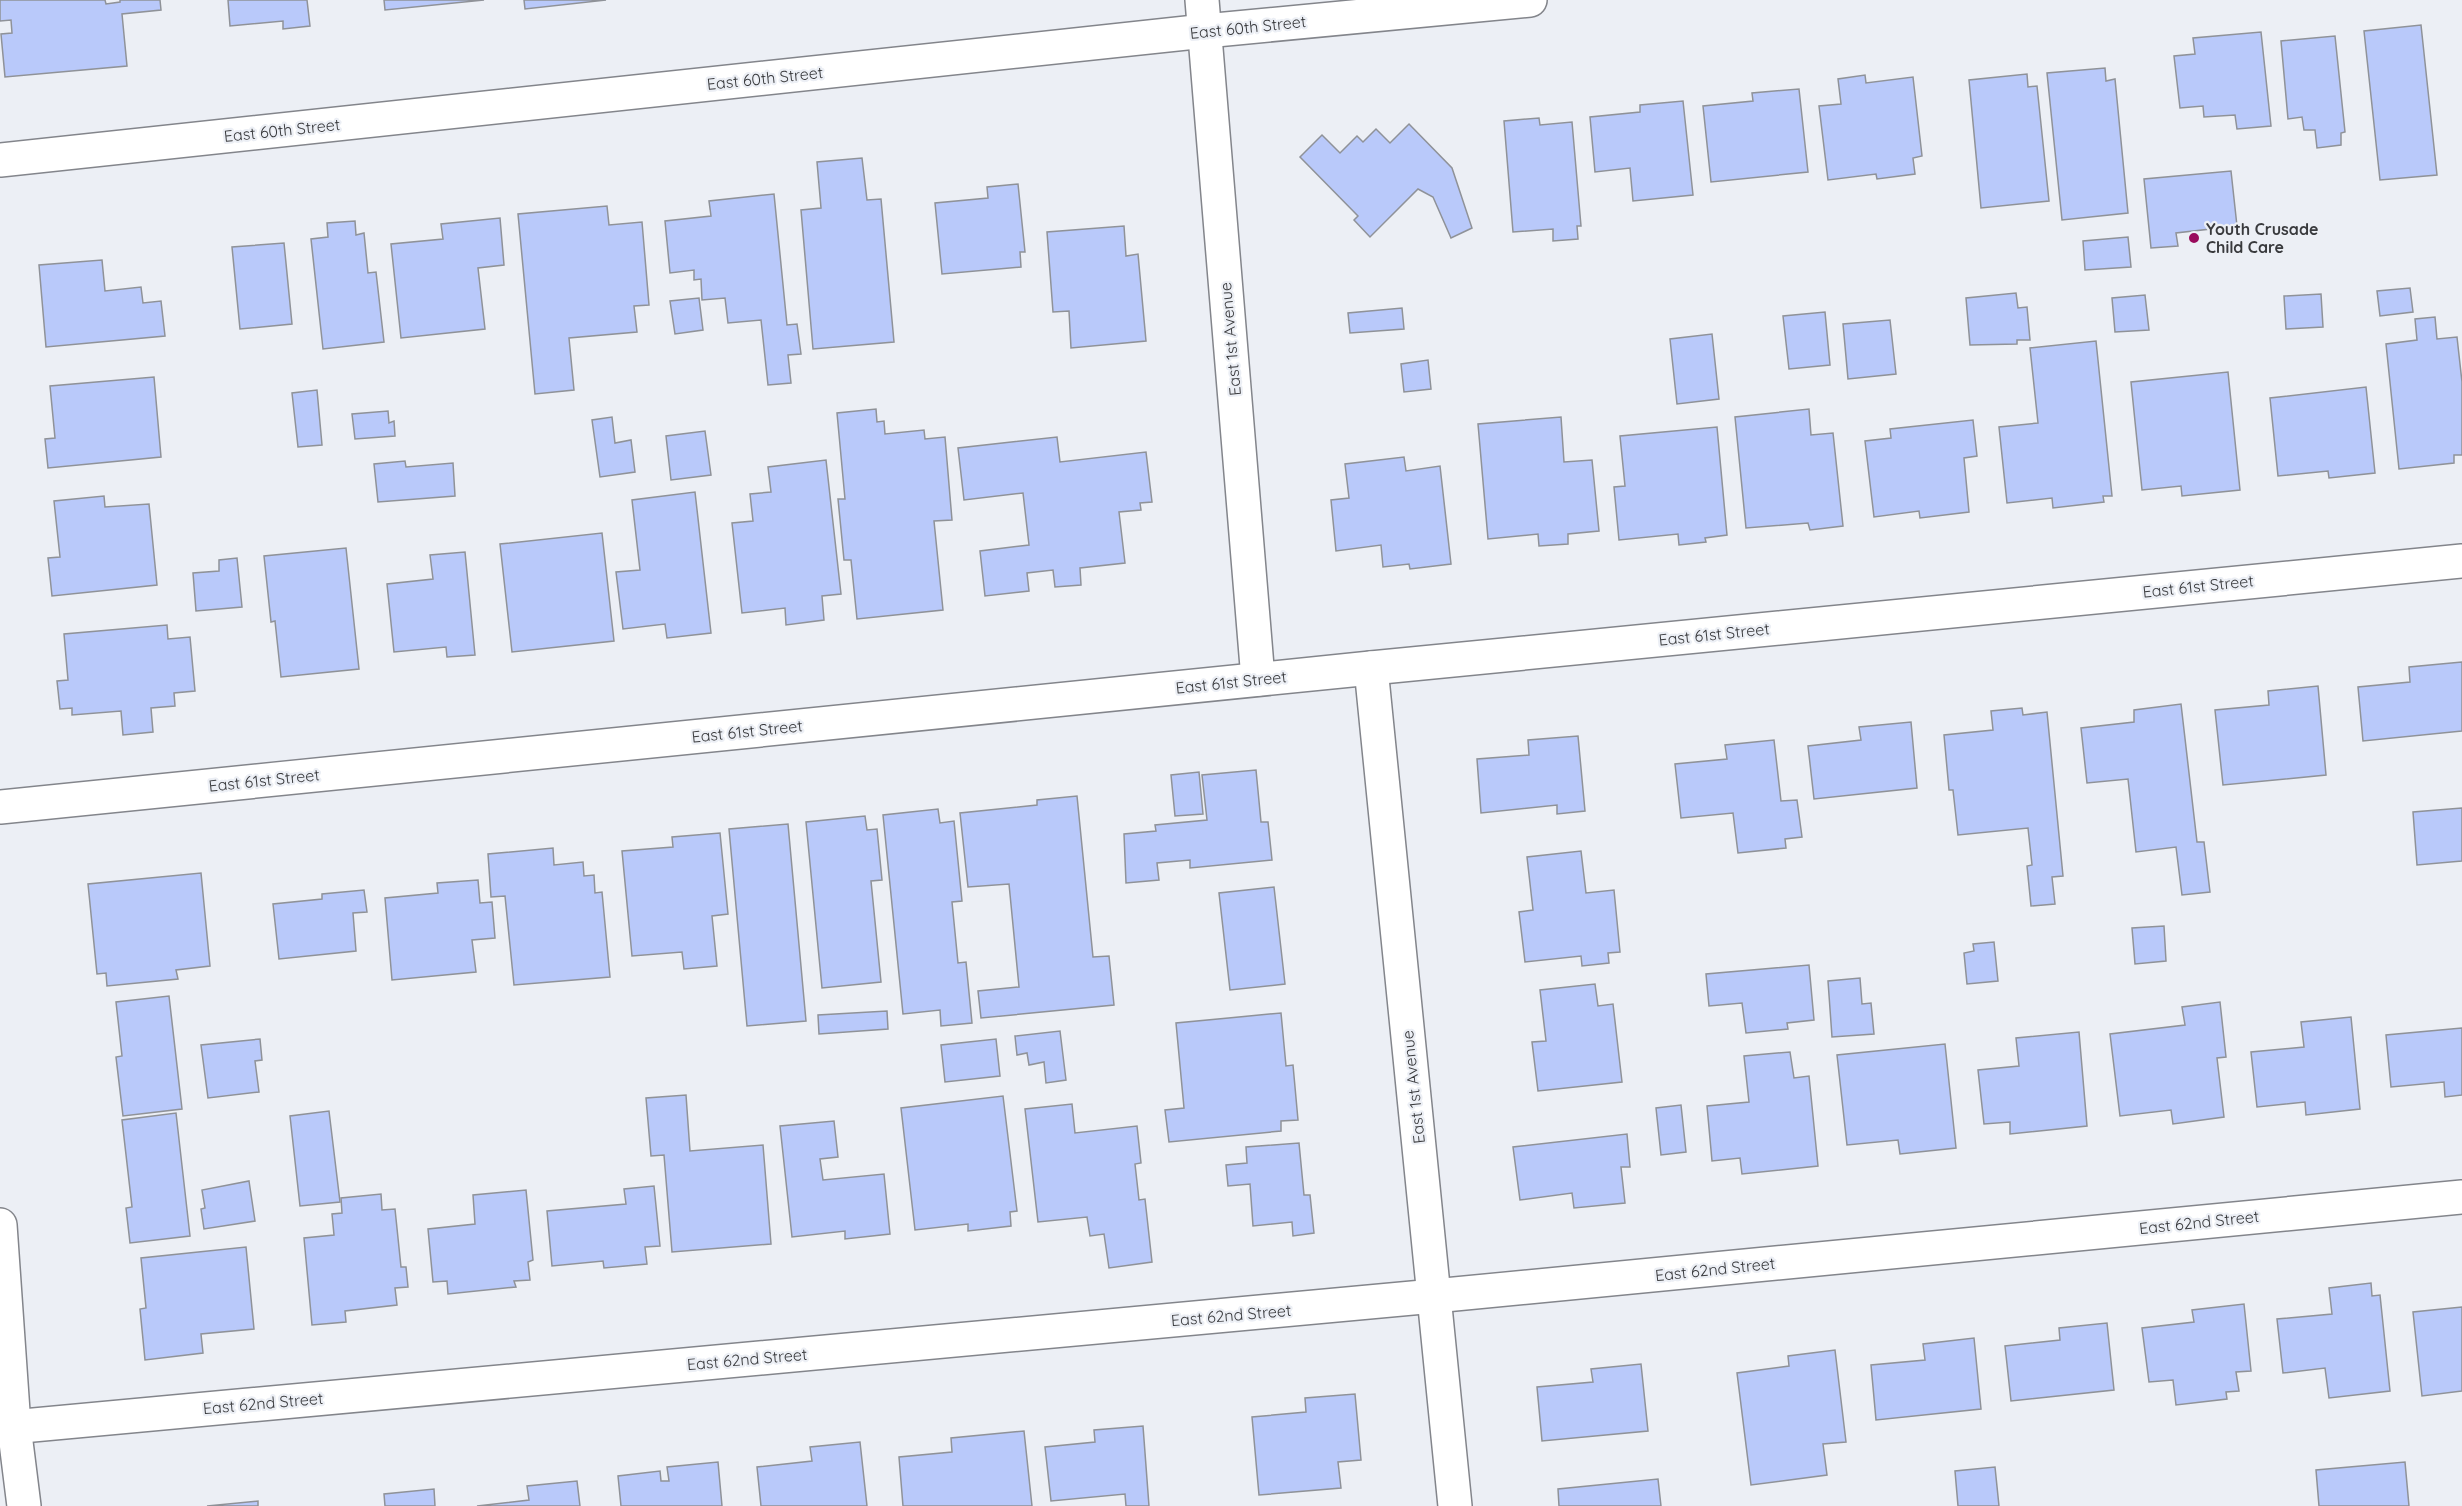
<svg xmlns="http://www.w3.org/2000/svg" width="2462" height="1506" viewBox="0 0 2462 1506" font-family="Quicksand,sans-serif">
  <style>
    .building { fill: #b9c9fa; stroke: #8f9298; stroke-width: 1.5 }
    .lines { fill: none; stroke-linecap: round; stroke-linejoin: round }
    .minor-casing { stroke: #83858b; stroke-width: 36 }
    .minor { stroke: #fff; stroke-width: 33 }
    .poi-dot { fill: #990a5c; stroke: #eceff5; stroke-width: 2 }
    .labels { text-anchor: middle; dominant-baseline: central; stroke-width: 4.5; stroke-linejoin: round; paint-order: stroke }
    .street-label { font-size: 16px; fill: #393a3d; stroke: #eceff5 }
    .poi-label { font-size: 16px; font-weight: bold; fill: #393a3d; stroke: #eceff5; text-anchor: start }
  </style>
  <rect width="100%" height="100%" fill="#eceff5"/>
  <!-- building -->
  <g class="building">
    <polygon points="0,0 105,0 106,4 120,2 120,0 160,0 161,10 122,14 127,66 5,77 1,34 12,33 11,20 0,21"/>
    <polygon points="228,0 307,0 310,26 283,29 283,21 230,26"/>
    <polygon points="384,0 484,0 385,10"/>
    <polygon points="524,0 606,0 525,9"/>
    <polygon points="2421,25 2437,175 2380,180 2364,31"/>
    <polygon points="2261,32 2271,126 2237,129 2235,115 2204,117 2203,106 2180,108 2174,56 2195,54 2193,38"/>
    <polygon points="2335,36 2345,132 2341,133 2341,145 2317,148 2315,130 2304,130 2302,117 2288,119 2281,41"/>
    <polygon points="2105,68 2106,81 2115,79 2128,213 2062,220 2047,73"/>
    <polygon points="2027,74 2028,87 2037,86 2049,201 1981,208 1969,80"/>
    <polygon points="1865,75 1866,83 1913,77 1922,156 1913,158 1915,174 1877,179 1876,174 1828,180 1819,106 1841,104 1838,79"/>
    <polygon points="1799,89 1808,172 1711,182 1703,106 1753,101 1752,93"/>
    <polygon points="1683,101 1693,195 1633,201 1630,168 1595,172 1590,117 1640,112 1640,105"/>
    <polygon points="1539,118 1540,125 1572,122 1581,226 1577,226 1578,239 1553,241 1553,229 1513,232 1504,121"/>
    <polygon points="1409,124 1452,168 1472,228 1451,238 1433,197 1418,189 1370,237 1354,220 1358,216 1300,157 1322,135 1340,153 1357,136 1363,142 1376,129 1390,143"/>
    <polygon points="862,158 867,200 881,199 894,342 813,349 801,210 821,208 817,162"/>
    <polygon points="2231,171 2237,226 2176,233 2178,246 2151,248 2144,179"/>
    <polygon points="1018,184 1025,252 1020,252 1021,267 942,274 935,203 988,198 987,187"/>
    <polygon points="774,194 787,325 797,324 801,354 788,355 791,383 768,385 761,320 728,323 725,298 702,300 701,279 694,280 694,270 670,273 665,221 711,216 709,201"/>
    <polygon points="607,206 609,225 642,222 649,305 634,306 637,332 569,338 574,390 535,394 518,214"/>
    <polygon points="500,218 504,265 478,268 485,329 401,338 391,244 443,239 441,224"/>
    <polygon points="355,221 356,235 364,233 368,273 376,272 384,342 323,349 311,239 328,237 327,223"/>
    <polygon points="1124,226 1126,256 1138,254 1146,341 1071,348 1069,311 1053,312 1047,232"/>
    <polygon points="2128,237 2131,267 2085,270 2083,241"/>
    <polygon points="284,243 292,324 240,329 232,247"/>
    <polygon points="102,260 105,291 141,287 143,303 161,301 165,336 46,347 39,265"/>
    <polygon points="2410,288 2413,312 2380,316 2377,291"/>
    <polygon points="2016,293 2018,308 2027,307 2030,340 2017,340 2017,344 1970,345 1966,298"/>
    <polygon points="2321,294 2323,327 2286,329 2284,296"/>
    <polygon points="2145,295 2149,330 2115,332 2112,298"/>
    <polygon points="699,298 703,330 675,334 670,301"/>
    <polygon points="1402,308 1404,329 1350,333 1348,313"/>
    <polygon points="1825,312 1830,365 1789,369 1783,316"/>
    <polygon points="2435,317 2437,339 2457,337 2462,382 2462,455 2454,455 2454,463 2399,469 2386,344 2417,340 2415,319"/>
    <polygon points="1890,320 1896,374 1848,379 1843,324"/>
    <polygon points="1712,334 1719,399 1677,404 1670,339"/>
    <polygon points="2096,341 2112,496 2103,496 2104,502 2053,508 2052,498 2007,503 1999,427 2038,423 2030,348"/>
    <polygon points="1428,360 1431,389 1404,392 1401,364"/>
    <polygon points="2228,372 2240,490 2182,496 2181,486 2142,490 2131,382"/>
    <polygon points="154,377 161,457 48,468 45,439 55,438 50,386"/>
    <polygon points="2366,387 2375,473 2329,478 2328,471 2278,476 2270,398"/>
    <polygon points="317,390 322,445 298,447 292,393"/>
    <polygon points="876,409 877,422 884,421 885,434 924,430 925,439 945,437 952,520 934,521 943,610 857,619 851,560 844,560 838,499 845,499 837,413"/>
    <polygon points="1809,409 1811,435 1833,433 1843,526 1810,530 1808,523 1746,528 1735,417"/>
    <polygon points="388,411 389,423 394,421 395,436 355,439 352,414"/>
    <polygon points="612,417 615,443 631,440 635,472 600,477 592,420"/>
    <polygon points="1561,417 1564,462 1592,460 1599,531 1568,534 1568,544 1539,546 1538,534 1488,539 1478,424"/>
    <polygon points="1973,420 1977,456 1964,458 1969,512 1920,518 1919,511 1874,517 1865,441 1891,438 1890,429"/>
    <polygon points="1717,427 1727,535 1705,538 1706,542 1679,545 1678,534 1619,540 1614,487 1625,486 1620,436"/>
    <polygon points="705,431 711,475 671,480 666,436"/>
    <polygon points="1057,437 1060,462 1146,452 1152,502 1140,503 1141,510 1119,512 1125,563 1080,568 1081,585 1055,587 1053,570 1027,573 1029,591 985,596 980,551 1029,545 1023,493 964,500 958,448"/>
    <polygon points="1404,457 1406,471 1440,466 1451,564 1410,569 1409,564 1383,567 1381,545 1336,551 1331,500 1349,498 1345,464"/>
    <polygon points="826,460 841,594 822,596 824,620 786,625 785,608 742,613 732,523 753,521 750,494 771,492 768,467"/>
    <polygon points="405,461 406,467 453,463 455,496 378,502 374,464"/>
    <polygon points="695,492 711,633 667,638 665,624 623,629 616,572 640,570 632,500"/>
    <polygon points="104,496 105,507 149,504 157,585 52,596 48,558 60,557 54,501"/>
    <polygon points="602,533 614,641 512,652 500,544"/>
    <polygon points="346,548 359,669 281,677 275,621 271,622 264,556"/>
    <polygon points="465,552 475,655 447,657 446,647 394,652 387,584 433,579 430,555"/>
    <polygon points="237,558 242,607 196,611 193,573 219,571 219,560"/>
    <polygon points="167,625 168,639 190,637 195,691 174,693 175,706 151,708 153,732 123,735 121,711 72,715 72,708 60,709 57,681 68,680 64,634"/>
    <polygon points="2462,662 2462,731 2363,741 2358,687 2410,682 2409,667"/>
    <polygon points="2318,686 2326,775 2223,785 2215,710 2269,705 2268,691"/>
    <polygon points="2181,704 2197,842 2204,842 2210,892 2182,895 2176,847 2136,852 2128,779 2087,783 2081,728 2134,722 2134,710"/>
    <polygon points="2022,708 2023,715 2047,712 2063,876 2052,877 2055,904 2031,906 2027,866 2032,865 2028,828 1958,835 1953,790 1949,790 1944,735 1993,730 1991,711"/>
    <polygon points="1911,722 1917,788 1814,799 1808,746 1861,740 1859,727"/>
    <polygon points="1578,736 1585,811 1557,814 1557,805 1481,813 1477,759 1529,755 1528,740"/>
    <polygon points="1774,740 1781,801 1797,800 1802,837 1785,839 1786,848 1738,853 1733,813 1681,818 1675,764 1727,759 1725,745"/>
    <polygon points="1256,770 1261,822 1268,822 1272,860 1190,868 1190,860 1157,863 1159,880 1126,883 1124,834 1156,831 1155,825 1207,820 1202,775"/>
    <polygon points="1199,772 1203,814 1175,816 1171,775"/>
    <polygon points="1077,796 1093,957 1109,956 1114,1005 981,1018 978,991 1019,987 1009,884 968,887 960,813 1037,805 1037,800"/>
    <polygon points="2462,808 2462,861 2417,865 2413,812"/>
    <polygon points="938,809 940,823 954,821 962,901 952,902 958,963 966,962 972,1023 941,1026 940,1010 903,1014 883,815"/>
    <polygon points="865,816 867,830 877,829 882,880 871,881 881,982 822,988 806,822"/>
    <polygon points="788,824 806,1021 747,1026 729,829"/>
    <polygon points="720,833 728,914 712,916 717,966 684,969 682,952 632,956 622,851 673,847 672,837"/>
    <polygon points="553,848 554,865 583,862 584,876 594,875 595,893 602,892 610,977 514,985 505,896 491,897 488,854"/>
    <polygon points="1581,851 1586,893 1614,890 1620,952 1608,953 1609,963 1582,966 1581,956 1525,962 1519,912 1533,910 1527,857"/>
    <polygon points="201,873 210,966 176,970 178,979 107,986 106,973 97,974 88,884"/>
    <polygon points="478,880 480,903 492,902 495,938 472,940 476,972 392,980 385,898 438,893 437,883"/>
    <polygon points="1274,887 1285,984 1230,990 1219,893"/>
    <polygon points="364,890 367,912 353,913 356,951 279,959 273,904 322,899 322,894"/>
    <polygon points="2164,926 2166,961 2135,964 2132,928"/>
    <polygon points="1994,942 1998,981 1967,984 1964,953 1974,951 1973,944"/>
    <polygon points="1809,965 1814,1020 1787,1023 1788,1029 1746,1033 1742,1003 1709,1006 1706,974"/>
    <polygon points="1860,978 1862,1004 1871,1003 1874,1034 1832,1037 1828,981"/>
    <polygon points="1595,984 1598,1006 1613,1004 1622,1082 1538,1091 1532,1042 1546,1041 1540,990"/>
    <polygon points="169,996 182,1109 123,1116 116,1057 122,1056 116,1002"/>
    <polygon points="2220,1002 2226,1057 2217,1058 2224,1117 2173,1124 2171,1110 2120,1116 2110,1034 2185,1025 2182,1007"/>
    <polygon points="887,1011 888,1029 819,1034 818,1015"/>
    <polygon points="1281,1013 1286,1066 1293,1065 1298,1120 1281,1121 1281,1131 1169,1142 1165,1110 1184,1108 1176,1023"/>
    <polygon points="2351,1017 2360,1109 2306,1115 2305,1102 2257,1107 2251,1052 2304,1047 2301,1022"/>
    <polygon points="2462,1028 2462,1095 2445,1097 2444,1082 2391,1087 2386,1035"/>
    <polygon points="1060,1031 1066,1080 1046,1083 1044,1062 1029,1065 1027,1053 1017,1055 1015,1036"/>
    <polygon points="2079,1032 2087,1126 2010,1134 2010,1122 1984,1124 1978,1070 2019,1066 2016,1038"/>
    <polygon points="260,1039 262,1060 255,1061 259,1092 208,1098 201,1045"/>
    <polygon points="996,1039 1000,1076 945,1082 941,1045"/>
    <polygon points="1945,1044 1956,1148 1900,1154 1898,1140 1847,1145 1837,1055"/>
    <polygon points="1790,1052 1794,1078 1809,1076 1818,1166 1742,1174 1740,1158 1712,1161 1707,1106 1749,1102 1744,1056"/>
    <polygon points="686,1095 690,1151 763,1145 771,1244 672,1252 664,1155 651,1156 646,1098"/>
    <polygon points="1003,1096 1017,1211 1010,1212 1011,1226 968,1231 968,1224 915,1230 901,1108"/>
    <polygon points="1072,1104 1075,1133 1137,1126 1141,1163 1135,1164 1139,1200 1145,1199 1152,1262 1109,1268 1104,1234 1090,1236 1087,1217 1038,1222 1025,1109"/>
    <polygon points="1681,1105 1686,1152 1661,1155 1656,1108"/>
    <polygon points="329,1111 340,1202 300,1206 290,1116"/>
    <polygon points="176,1113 190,1236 130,1243 126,1208 132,1207 122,1120"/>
    <polygon points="834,1121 838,1157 820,1159 823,1180 884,1174 890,1234 845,1239 845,1231 792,1237 780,1126"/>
    <polygon points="1627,1134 1630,1167 1621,1167 1625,1203 1574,1208 1572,1193 1520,1200 1513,1147"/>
    <polygon points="1299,1143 1304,1195 1310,1195 1314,1233 1293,1236 1292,1222 1253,1226 1250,1184 1228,1186 1226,1165 1247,1163 1246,1147"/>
    <polygon points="249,1181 255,1221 204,1229 201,1209 205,1208 202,1190"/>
    <polygon points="654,1186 660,1246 645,1247 647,1264 604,1268 603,1261 552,1266 547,1211 626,1204 624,1189"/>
    <polygon points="526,1190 533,1260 528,1262 530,1280 514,1281 516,1287 448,1294 447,1281 433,1282 428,1229 475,1224 473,1195"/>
    <polygon points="381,1194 382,1210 395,1209 401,1267 406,1267 408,1287 395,1288 397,1305 345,1311 346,1322 312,1325 304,1238 334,1235 332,1214 342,1213 341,1198"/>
    <polygon points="246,1247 254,1329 201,1334 203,1353 145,1360 140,1309 146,1308 141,1258"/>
    <polygon points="2371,1283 2372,1296 2380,1295 2390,1391 2329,1398 2325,1368 2283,1373 2277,1319 2332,1314 2329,1288"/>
    <polygon points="2244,1304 2251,1371 2236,1372 2239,1391 2226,1392 2227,1399 2176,1405 2173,1380 2149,1382 2142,1328 2194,1322 2192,1310"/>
    <polygon points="2462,1307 2462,1391 2422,1396 2413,1312"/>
    <polygon points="2107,1323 2114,1390 2011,1401 2005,1346 2060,1340 2059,1328"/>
    <polygon points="1974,1338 1981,1409 1876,1420 1871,1365 1925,1360 1923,1344"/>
    <polygon points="1835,1350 1846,1442 1823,1444 1827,1475 1751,1485 1737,1373 1789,1366 1788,1356"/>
    <polygon points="1641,1364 1648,1431 1542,1441 1537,1387 1593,1382 1591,1369"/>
    <polygon points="1355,1394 1361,1460 1338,1462 1341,1488 1259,1495 1252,1417 1306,1412 1305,1398"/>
    <polygon points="1143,1426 1149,1506 1126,1506 1125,1494 1051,1501 1045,1447 1095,1442 1094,1430"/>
    <polygon points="1024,1431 1032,1506 903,1506 899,1457 952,1452 951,1438"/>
    <polygon points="860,1442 867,1506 761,1506 757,1467 812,1461 810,1447"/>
    <polygon points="718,1462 722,1506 621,1506 618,1476 660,1471 661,1481 669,1481 667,1467"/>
    <polygon points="2405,1462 2409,1506 2319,1506 2316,1470"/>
    <polygon points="1995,1467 1999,1506 1958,1506 1955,1471"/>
    <polygon points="1658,1479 1661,1506 1559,1506 1558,1489"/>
    <polygon points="577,1481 580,1506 477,1506 529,1500 527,1486"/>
    <polygon points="434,1489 435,1506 385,1506 384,1494"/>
    <polygon points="258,1501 258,1506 207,1506"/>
  </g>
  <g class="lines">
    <!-- minor casing -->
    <g class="minor-casing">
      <g id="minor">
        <polyline points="1202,0 1258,679"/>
        <polyline points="0,160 1205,31 1530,0"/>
        <polyline points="1371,668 1455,1506"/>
        <polyline points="0,807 1371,668 2462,561"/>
        <polyline points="0,1225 14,1426 24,1506"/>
        <polyline points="0,1428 1434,1296 2462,1197"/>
      </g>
    </g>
    <!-- minor -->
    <use href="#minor" class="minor"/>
  </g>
  <!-- markers -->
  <circle class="poi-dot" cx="2194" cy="238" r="6"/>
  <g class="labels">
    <!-- street labels -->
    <g class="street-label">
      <text transform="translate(1248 27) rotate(-6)">East 60th Street</text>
      <text transform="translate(765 78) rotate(-6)">East 60th Street</text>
      <text transform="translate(282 130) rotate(-6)">East 60th Street</text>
      <text transform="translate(1230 339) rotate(-95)">East 1st Avenue</text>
      <text transform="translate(2198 586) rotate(-6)">East 61st Street</text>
      <text transform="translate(1714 634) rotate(-6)">East 61st Street</text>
      <text transform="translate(1231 682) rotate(-6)">East 61st Street</text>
      <text transform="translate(747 731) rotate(-6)">East 61st Street</text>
      <text transform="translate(264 780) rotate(-6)">East 61st Street</text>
      <text transform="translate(1413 1087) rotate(-96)">East 1st Avenue</text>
      <text transform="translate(2199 1222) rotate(-6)">East 62nd Street</text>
      <text transform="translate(1715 1269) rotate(-6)">East 62nd Street</text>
      <text transform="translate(1231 1315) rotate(-5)">East 62nd Street</text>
      <text transform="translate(747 1359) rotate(-5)">East 62nd Street</text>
      <text transform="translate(263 1403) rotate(-5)">East 62nd Street</text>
    </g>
    <!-- poi labels -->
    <g class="poi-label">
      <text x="2206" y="229">Youth Crusade<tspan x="2206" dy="18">Child Care</tspan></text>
    </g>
  </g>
</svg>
